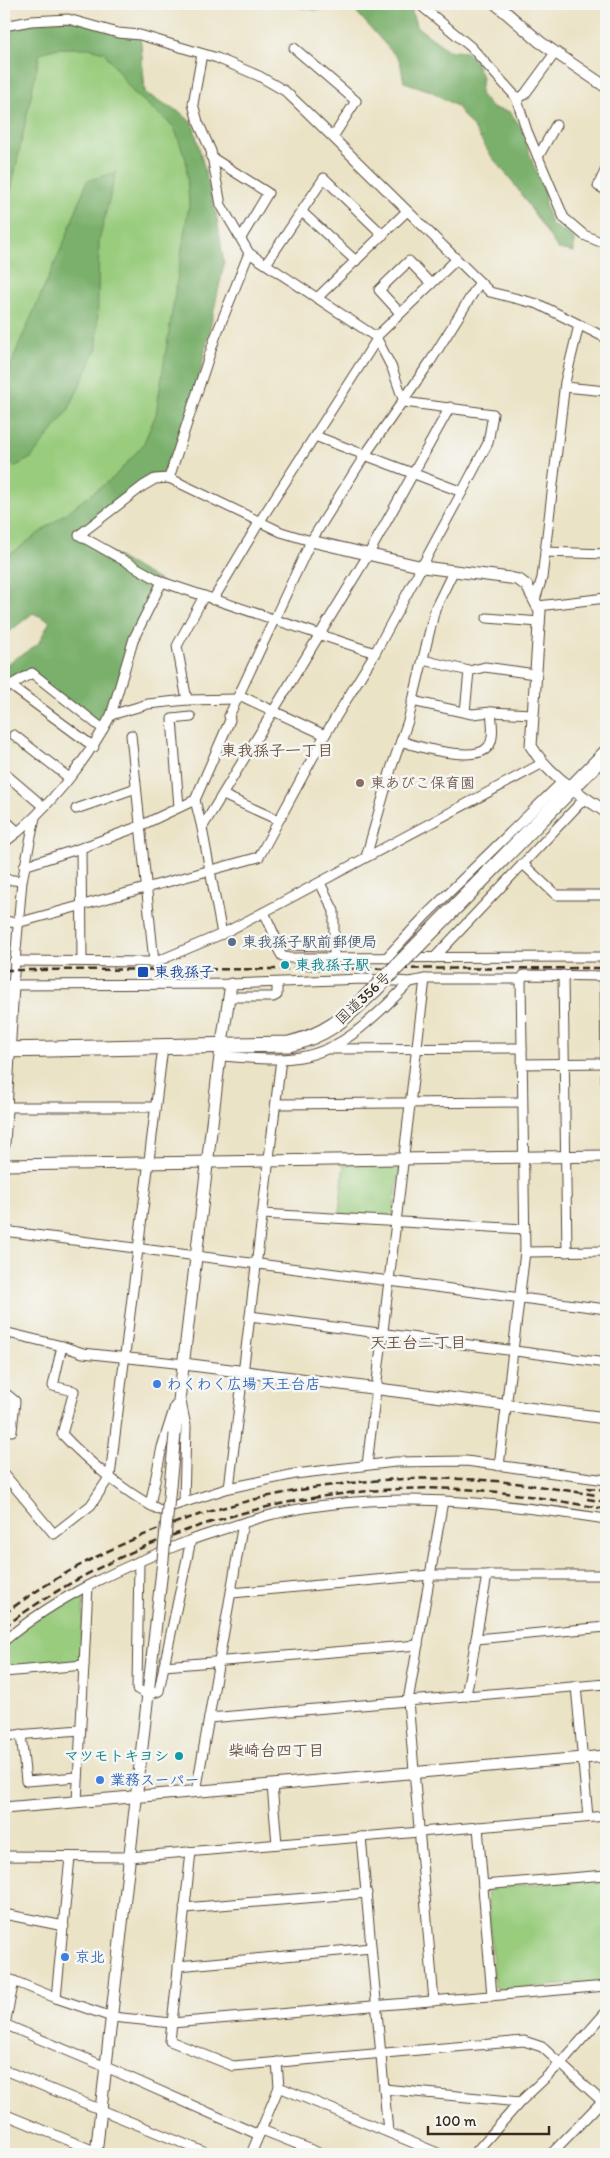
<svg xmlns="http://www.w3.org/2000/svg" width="610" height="2158" viewBox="0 0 610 2158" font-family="Itim,'Klee One',sans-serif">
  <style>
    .green { fill: #99cc7d; stroke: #6a7b4e }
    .forest { fill: #7ab06c; stroke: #5a6d45 }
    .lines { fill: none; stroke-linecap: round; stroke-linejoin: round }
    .minor-casing { stroke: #554637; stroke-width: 11 }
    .tertiary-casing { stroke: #554637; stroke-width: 13 }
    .trunk-casing { stroke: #554637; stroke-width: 17 }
    .minor { stroke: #fff; stroke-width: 9 }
    .tertiary { stroke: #fff; stroke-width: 11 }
    .trunk { stroke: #fff; stroke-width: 15 }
    .rail { stroke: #3b2a1e; stroke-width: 2.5; stroke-dasharray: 8 4; stroke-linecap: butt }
    .tertiary-bridge-casing { stroke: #554637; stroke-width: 13; stroke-linecap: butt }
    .trunk-bridge-casing { stroke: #554637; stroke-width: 17; stroke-linecap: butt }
    .tertiary-bridge { stroke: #fff; stroke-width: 11 }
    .trunk-bridge { stroke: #fff; stroke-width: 15 }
    .education-dot { fill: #8d6e63; stroke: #f6f6f2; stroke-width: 2 }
    .service-dot { fill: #5c6f8a; stroke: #f6f6f2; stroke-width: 2 }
    .culture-dot { fill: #0f9aa8; stroke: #f6f6f2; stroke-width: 2 }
    .transit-dot { fill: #1a4fb4; stroke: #f6f6f2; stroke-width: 2 }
    .shop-dot { fill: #3f7fe0; stroke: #f6f6f2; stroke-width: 2 }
    .labels { text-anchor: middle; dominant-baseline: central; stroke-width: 5; stroke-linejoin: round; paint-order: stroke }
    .education-label { font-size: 15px; font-weight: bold; fill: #785e54; stroke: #f6f6f2; text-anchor: start }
    .service-label { font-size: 15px; font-weight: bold; fill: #4e5e75; stroke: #f6f6f2; text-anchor: start }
    .culture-label { font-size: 15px; font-weight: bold; fill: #0d838f; stroke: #f6f6f2; text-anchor: start }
    .transit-label { font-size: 15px; font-weight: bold; fill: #164399; stroke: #f6f6f2; text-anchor: start }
    .street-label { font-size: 15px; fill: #3b2a1e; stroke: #f6f6f2 }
    .shop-label { font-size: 15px; font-weight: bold; fill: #366cbe; stroke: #f6f6f2; text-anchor: start }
    .neighbourhood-label { font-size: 16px; font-weight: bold; fill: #6e5345; stroke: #f6f6f2 }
  </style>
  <rect width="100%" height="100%" fill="#f6f6f2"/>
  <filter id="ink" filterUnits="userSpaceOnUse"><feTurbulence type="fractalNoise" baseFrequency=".02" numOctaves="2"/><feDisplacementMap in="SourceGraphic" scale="10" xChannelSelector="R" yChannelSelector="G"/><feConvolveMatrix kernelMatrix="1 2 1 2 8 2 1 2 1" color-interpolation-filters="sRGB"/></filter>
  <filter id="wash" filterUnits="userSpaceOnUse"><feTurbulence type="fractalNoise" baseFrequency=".0096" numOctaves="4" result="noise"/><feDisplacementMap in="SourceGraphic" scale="20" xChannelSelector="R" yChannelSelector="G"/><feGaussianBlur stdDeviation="1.12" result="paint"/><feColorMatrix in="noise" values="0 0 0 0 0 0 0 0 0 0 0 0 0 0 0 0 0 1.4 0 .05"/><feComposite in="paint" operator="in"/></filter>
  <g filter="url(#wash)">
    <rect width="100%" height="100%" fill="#ebe3c6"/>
    <!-- green -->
    <g class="green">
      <polygon points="4,27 140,35 145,93 181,113 219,231 166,473 4,583"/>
      <polygon points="400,1163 393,1219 339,1215 344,1164"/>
      <polygon points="84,1592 81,1662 4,1669 4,1645 39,1618"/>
      <polygon points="606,1878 606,1981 498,1990 495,1987 487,1891 489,1888"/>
    </g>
    <!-- forest -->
    <g class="forest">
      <polygon points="284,4 410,4 416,26 448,50 466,52 475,61 482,77 480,94 492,108 510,112 521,127 533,164 544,187 545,204 551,224 574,238 574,252 558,249 513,182 491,156 475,130 456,106 431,91 404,82 400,61 353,8 344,7 315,10"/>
      <polygon points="68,19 140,35 145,93 181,113 193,124 217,218 224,264 197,388 169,478 143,486 80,535 162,582 134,638 103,729 32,673 4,689 4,666 38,644 50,621 33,613 4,636 4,559 113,478 143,445 156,414 189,204 186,160 174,127 133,92 104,52 89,48 58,48 40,53 9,200 4,211 4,27"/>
      <polygon points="116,172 99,241 97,348 68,411 31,458 14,467 4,450 4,386 17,349 65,240 87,181"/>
    </g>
  </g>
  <g filter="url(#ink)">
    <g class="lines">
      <!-- minor casing -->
      <g class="minor-casing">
        <g id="minor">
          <polyline points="419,4 471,47 516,97 527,131 564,218 584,235 598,241 606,241"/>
          <polyline points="4,26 31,21 68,19 118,33 140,35 217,58 259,76 285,91 307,112 490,292 538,304 606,338"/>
          <polyline points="294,48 356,101 333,137"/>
          <polyline points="517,100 525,94 555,53"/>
          <polyline points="211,157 268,193 241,238"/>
          <polyline points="538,157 556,125"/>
          <polyline points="606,169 598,186 606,190"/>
          <polyline points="302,212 356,261"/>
          <polyline points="266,264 324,178 383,235"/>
          <polyline points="317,298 407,211"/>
          <polyline points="400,313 379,290 409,261 431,284"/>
          <polyline points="376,337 456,260"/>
          <polyline points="565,387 606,391"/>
          <polyline points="315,436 462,492"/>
          <polyline points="169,478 215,338 249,253"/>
          <polyline points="311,541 281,532 169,478 155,479 143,486 79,535 162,582 375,653"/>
          <polyline points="545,552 606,554"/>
          <polyline points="213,600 260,521 377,339"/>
          <polyline points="535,600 542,578 565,382 579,325"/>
          <polyline points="538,606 606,598"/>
          <polyline points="487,618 540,622"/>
          <polyline points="423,660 469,671 485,667 535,674"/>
          <polyline points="10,685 94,747"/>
          <polyline points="4,689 32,673 103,729"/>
          <polyline points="239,695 325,735"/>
          <polyline points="187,700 177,646 204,596"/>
          <polyline points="412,701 472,714 491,712 532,714"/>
          <polyline points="465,712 469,671"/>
          <polyline points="111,715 134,638 162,582"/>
          <polyline points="14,735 68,777"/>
          <polyline points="131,735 154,962"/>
          <path d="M401 741C418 747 475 763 488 747 495 740 492 721 491 712"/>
          <polyline points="4,773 44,807"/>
          <polyline points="223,795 278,820"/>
          <polyline points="179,807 172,719 191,717"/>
          <polyline points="76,809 136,788"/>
          <polyline points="4,819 18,832"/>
          <polyline points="202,828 368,555 450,407"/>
          <path d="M4 843C47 811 86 762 111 715L148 704 187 700 237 699"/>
          <polyline points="81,848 82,961"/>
          <polyline points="366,857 391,769 408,721 435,609 453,572"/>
          <polyline points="523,864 556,895 606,895"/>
          <polyline points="24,866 81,848 140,826 195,800"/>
          <polyline points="4,879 22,881"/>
          <polyline points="320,883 334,911 334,959"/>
          <polyline points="264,912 279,945 278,949 282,956 289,958 606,957"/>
          <polyline points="4,921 17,923 259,857 325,735 375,653 462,492 488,443 493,414 404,402 392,368 376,337 249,253 221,205 211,151 198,122 193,104 202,54"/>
          <polyline points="222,934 202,828 195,800 230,720 229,716 311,541 365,455 430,362 480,282"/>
          <polyline points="279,945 334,946"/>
          <polyline points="386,958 427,914 562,782"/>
          <polyline points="434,958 585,798"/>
          <polyline points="14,961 154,962 163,959 222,934 264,912 543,763"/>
          <polyline points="563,975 567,1252"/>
          <polyline points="605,976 606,1082"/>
          <polyline points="4,985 231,984 364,979 410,982 425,979 521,979 524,975 606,976"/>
          <polyline points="13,985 22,881 35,817"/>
          <polyline points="229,997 273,997 277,995 277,983"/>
          <polyline points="330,1049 522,1048"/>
          <path d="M220 1056C244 1057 269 1061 293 1058 343 1053 376 1015 410 982"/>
          <polyline points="522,1064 606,1063"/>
          <polyline points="276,1104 522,1102"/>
          <polyline points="4,1107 155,1107"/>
          <polyline points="262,1214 525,1229"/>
          <polyline points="4,1231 606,1309"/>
          <polyline points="525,1252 606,1251"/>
          <polyline points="250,1316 281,1059"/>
          <polyline points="4,1332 62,1346 83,1353 184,1364"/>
          <polyline points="4,1345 5,1333"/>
          <path d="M62 1346 53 1386 74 1391 62 1434C86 1460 128 1495 160 1510L229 1488 295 1474 395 1462 466 1461 606 1480"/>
          <polyline points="4,1392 15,1401 12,1431 4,1430"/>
          <polyline points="181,1402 186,1426 184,1502"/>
          <polyline points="367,1465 425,979"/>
          <polyline points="499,1466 525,1252 521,979"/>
          <polyline points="4,1474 54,1534 91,1505 110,1476 163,1047"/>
          <polyline points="229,1488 250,1316 606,1363"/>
          <polyline points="150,1505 162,1447 175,1406"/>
          <polyline points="139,1561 137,1689 148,1695 159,1691 164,1666"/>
          <polyline points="232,1593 430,1575 606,1575"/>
          <polyline points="476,1639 606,1627"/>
          <path d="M4 1641C58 1595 125 1566 191 1540"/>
          <path d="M418 1645 164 1666 191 1540C218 1531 246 1521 274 1514 385 1489 495 1502 606 1519"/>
          <polyline points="4,1672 84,1665"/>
          <polyline points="576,1686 588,1817"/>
          <polyline points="466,1696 487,1575"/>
          <polyline points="209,1718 606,1684"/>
          <polyline points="21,1734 26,1781 78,1777"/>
          <polyline points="4,1736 80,1730"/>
          <polyline points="272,1785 277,1844"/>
          <polyline points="196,1792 243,1523"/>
          <polyline points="77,1802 88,1586"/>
          <polyline points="478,1827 492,1996"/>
          <polyline points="361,1837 388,2132"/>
          <polyline points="191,1852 170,2041 233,2066 524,2041 542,2047 606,2105"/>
          <polyline points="4,1856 129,1857 606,1816"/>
          <polyline points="483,1885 606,1875"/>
          <polyline points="184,1908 367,1893"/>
          <polyline points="4,1914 64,1926"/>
          <polyline points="178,1966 371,1948"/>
          <polyline points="4,1977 56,1998 112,2017 172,2023 606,1986"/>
          <polyline points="56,1998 70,1857"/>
          <polyline points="434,2001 408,1701 443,1501"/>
          <polyline points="4,2024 106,2067 259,2135"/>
          <polyline points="4,2029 14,1981"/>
          <polyline points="4,2070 209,2154"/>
          <polyline points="279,2087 440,2154"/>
          <polyline points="384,2089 520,2102"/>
          <polyline points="4,2114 102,2154"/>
          <polyline points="262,2130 322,2154"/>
          <polyline points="251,2154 279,2087 277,2062"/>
          <polyline points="474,2154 520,2102 561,2063 606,2012"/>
          <polyline points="551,2154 606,2097"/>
        </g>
      </g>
      <!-- tertiary casing -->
      <g class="tertiary-casing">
        <g id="tertiary">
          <polyline points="496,4 540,42 606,87"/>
          <path d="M311 541 423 567 510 578 519 580 527 586 540 611 531 746C549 776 578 793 606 812"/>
          <polyline points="4,1145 13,985"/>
          <polyline points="4,1165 606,1156"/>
          <polyline points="184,1364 606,1418"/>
          <polyline points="175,1434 220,1056 231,984"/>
          <polyline points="4,1808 606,1756"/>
          <polyline points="96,2154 162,1570"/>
        </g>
      </g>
      <!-- trunk casing -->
      <g class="trunk-casing">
        <g id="trunk">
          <polyline points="417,946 606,753"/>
          <path d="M4 1050 289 1044C330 1034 345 1017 375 989"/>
        </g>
      </g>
      <!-- minor -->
      <use href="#minor" class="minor"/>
      <!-- tertiary -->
      <use href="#tertiary" class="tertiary"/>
      <!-- trunk -->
      <use href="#trunk" class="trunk"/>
      <!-- rail -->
      <g class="rail">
        <polyline points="4,970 606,968"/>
        <polyline points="587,1488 606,1490"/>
        <polyline points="587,1499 606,1502"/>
        <path d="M4 1614C131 1518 303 1473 461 1479 506 1480 551 1488 596 1495"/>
        <path d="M4 1627C132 1531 300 1482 460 1489 509 1491 558 1501 606 1509"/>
      </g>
      <!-- tertiary-bridge casing -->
      <g class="tertiary-bridge-casing">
        <polyline id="tertiary-bridge" points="162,1570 175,1434"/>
      </g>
      <!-- trunk-bridge casing -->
      <g class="trunk-bridge-casing">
        <polyline id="trunk-bridge" points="375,989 417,946"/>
      </g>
      <!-- tertiary-bridge -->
      <use href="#tertiary-bridge" class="tertiary-bridge"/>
      <!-- trunk-bridge -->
      <use href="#trunk-bridge" class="trunk-bridge"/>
    </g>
  </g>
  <!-- markers -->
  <circle class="education-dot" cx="360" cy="783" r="5"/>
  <circle class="service-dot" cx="232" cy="942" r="5"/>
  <g class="culture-dot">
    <circle cx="285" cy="965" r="5"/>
    <circle cx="179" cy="1756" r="5"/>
  </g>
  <rect class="transit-dot" x="137" y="966" width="12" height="12" rx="2.5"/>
  <g class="shop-dot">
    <circle cx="157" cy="1384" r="5"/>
    <circle cx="100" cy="1780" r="5"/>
    <circle cx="65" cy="1957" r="5"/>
  </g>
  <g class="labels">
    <!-- education labels -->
    <g class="education-label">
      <text x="370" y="783">東あびこ保育園</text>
    </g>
    <!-- service labels -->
    <g class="service-label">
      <text x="242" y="942">東我孫子駅前郵便局</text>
    </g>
    <!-- culture labels -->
    <g class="culture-label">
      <text x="295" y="965">東我孫子駅</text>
      <text x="169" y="1756" text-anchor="end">マツモトキヨシ</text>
    </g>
    <!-- transit labels -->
    <g class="transit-label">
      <text x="154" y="972">東我孫子</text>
    </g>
    <!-- street labels -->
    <g class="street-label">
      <text transform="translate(363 998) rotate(-43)">国道356号</text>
    </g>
    <!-- shop labels -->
    <g class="shop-label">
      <text x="167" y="1384">わくわく広場 天王台店</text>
      <text x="110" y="1780">業務スーパー</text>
      <text x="75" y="1957">京北</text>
    </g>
    <!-- neighbourhood labels -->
    <g class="neighbourhood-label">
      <text x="277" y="750">東我孫子一丁目</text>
      <text x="418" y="1342">天王台二丁目</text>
      <text x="276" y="1750">柴崎台四丁目</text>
    </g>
  </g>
  <!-- margin -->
  <rect width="610" height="2158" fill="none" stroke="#f6f6f2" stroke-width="20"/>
  <!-- scale -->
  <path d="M428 2126v8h121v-8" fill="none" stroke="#3b2a1e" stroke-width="2.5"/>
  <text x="435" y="2126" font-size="15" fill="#3b2a1e" stroke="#f6f6f2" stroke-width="4" paint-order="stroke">100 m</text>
</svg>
